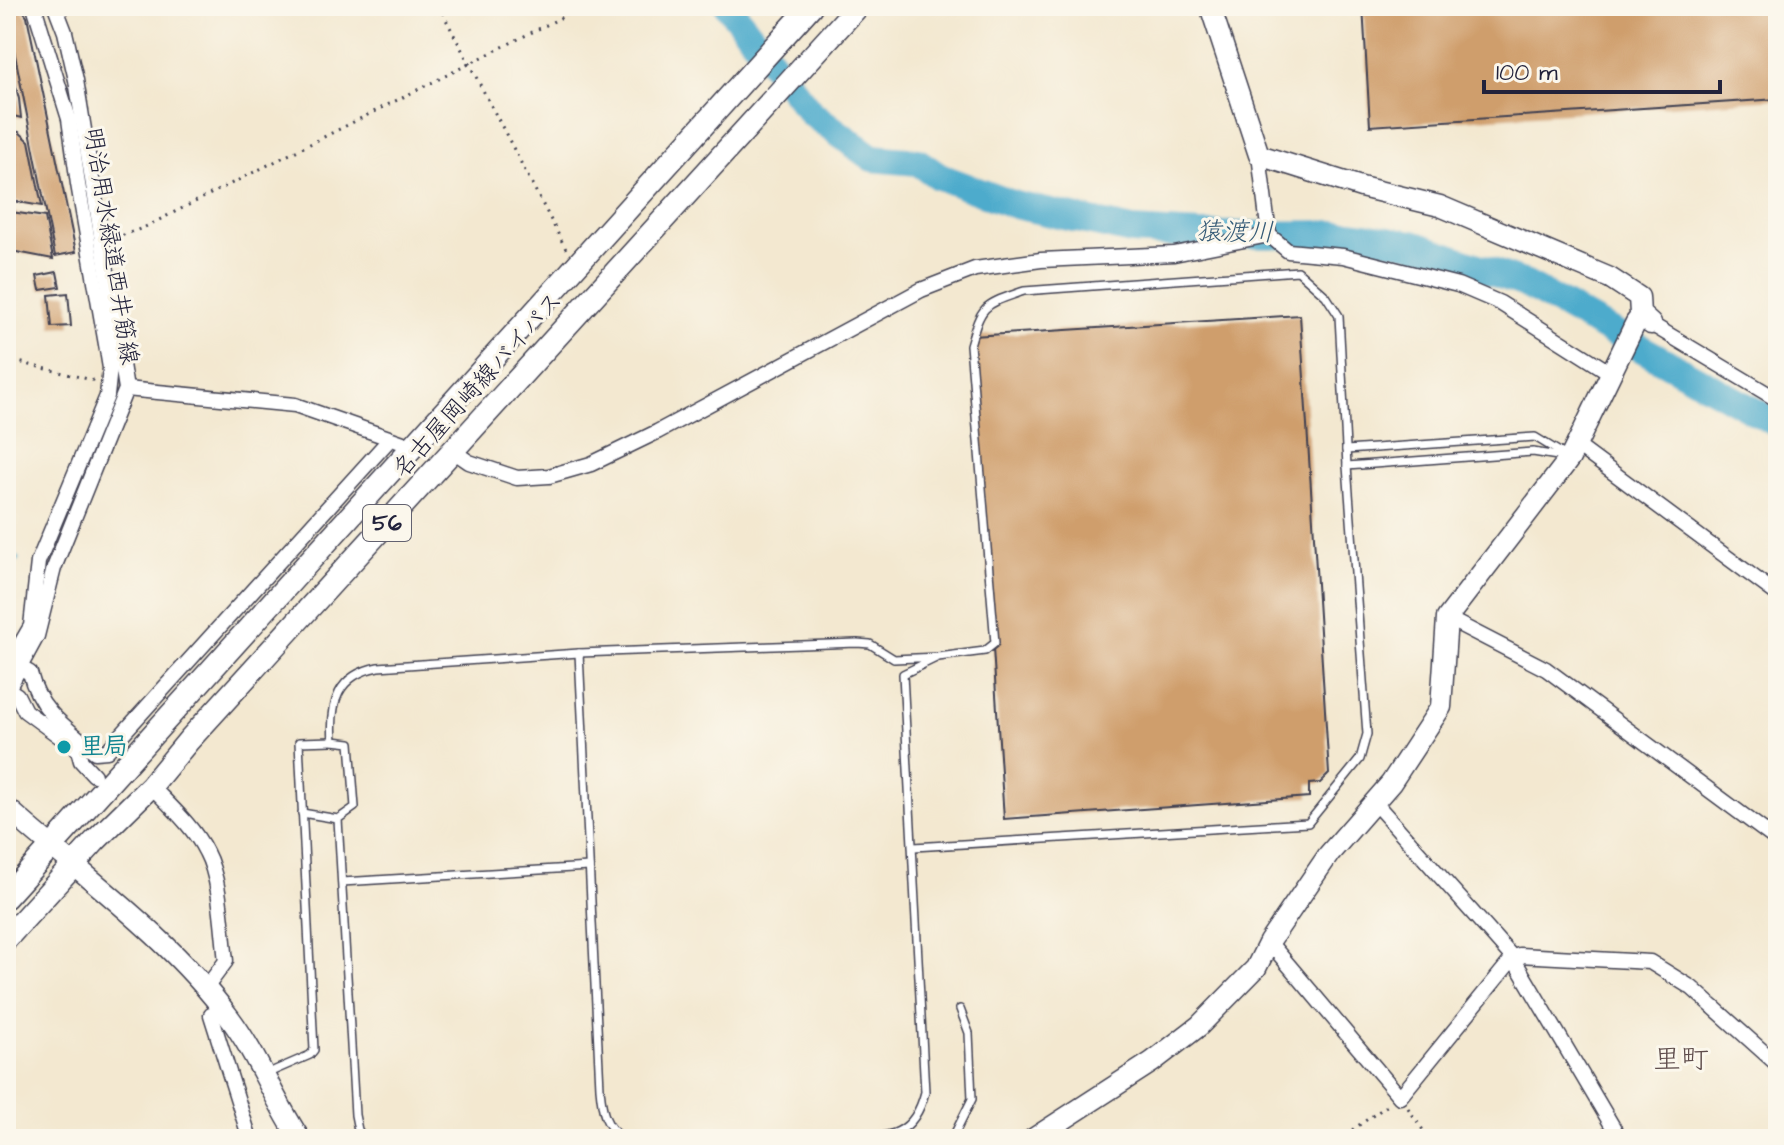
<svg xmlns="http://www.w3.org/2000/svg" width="1784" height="1145" viewBox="0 0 1784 1145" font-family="'Architects Daughter','Klee One',sans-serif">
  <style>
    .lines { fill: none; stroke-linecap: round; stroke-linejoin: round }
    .stream { stroke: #4dabcc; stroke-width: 5 }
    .river { stroke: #4dabcc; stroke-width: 28 }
    .building { fill: #cf9e6c }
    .lane-casing { stroke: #414051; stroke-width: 10 }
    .street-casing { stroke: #414051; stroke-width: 17 }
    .secondary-casing { stroke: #414051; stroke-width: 23 }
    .primary-casing { stroke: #414051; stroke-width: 25 }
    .path { stroke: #414051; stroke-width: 3; stroke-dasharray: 2 6; stroke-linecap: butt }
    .lane { stroke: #fff; stroke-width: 7 }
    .street { stroke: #fff; stroke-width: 14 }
    .secondary { stroke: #fff; stroke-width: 20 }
    .primary { stroke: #fff; stroke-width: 22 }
    .culture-dot { fill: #0f9aa8; stroke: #fbf7ec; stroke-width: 3 }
    .labels { text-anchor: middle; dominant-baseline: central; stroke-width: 6; stroke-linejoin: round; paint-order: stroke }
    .shield { fill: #fbf7ec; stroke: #636270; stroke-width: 2 }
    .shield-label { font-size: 22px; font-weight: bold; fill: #22223b }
    .street-label { font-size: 24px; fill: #22223b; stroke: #fbf7ec }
    .culture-label { font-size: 24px; font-weight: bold; fill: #0d838f; stroke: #fbf7ec; text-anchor: start }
    .water-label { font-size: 26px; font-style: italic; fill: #335975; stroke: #fbf7ec }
    .quarter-label { font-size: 28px; fill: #5f4d4c; stroke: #fbf7ec }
  </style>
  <rect width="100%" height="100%" fill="#fbf7ec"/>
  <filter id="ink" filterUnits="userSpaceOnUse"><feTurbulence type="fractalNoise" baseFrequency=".0125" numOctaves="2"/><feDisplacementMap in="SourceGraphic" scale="16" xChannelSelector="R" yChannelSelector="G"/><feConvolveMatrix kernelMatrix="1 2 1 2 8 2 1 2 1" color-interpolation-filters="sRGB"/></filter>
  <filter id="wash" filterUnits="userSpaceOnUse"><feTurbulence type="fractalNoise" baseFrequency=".006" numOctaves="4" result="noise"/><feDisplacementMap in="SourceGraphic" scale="32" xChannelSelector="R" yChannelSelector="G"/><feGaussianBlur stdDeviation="1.8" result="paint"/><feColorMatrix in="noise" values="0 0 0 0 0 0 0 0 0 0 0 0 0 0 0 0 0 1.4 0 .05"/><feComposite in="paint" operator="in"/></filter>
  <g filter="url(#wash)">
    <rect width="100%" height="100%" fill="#f3e8d0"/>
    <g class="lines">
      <!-- stream -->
      <polyline class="stream" points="6,557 17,559"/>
      <!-- river -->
      <polyline class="river" points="728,6 811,113 872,158 918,162 938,176 1015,205 1132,231 1200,235 1352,234 1413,244 1523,283 1778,424"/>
    </g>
    <g id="blocks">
      <!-- building -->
      <g class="building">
        <polygon points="8,6 20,6 27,16 76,252 55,256 9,25"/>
        <polygon points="1363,6 1778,6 1778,99 1370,126"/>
        <polygon points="6,47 19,99 21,118 6,114"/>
        <polygon points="6,130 19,132 29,141 42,206 6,200"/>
        <polygon points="11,212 45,217 53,259 6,250"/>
        <polygon points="57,272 60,287 40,290 37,276"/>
        <polygon points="68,293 71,326 52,327 49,295"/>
        <polygon points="1300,315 1329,774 1320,783 1309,784 1309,797 1004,819 973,336"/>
      </g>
    </g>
  </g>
  <g filter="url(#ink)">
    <use href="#blocks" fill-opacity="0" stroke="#414051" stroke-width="2"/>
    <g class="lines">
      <!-- lane casing -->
      <g class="lane-casing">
        <g id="lane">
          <polyline points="1346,450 1535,437 1568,457"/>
          <polyline points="1347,466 1533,452 1564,457"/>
          <path d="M579 653 600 1088C602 1110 604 1127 624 1139"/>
          <polyline points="302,813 338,819"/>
          <path d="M914 847 1308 823 1360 759 1367 734 1347 466 1339 316 1326 296 1298 271 1024 291C984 305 982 303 970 345L995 643 985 651 938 657"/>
          <polyline points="342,882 589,867"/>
          <polyline points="266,1074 310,1055 314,1050 299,742 333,741"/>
          <path d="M365 1139 358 1130 355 1115 338 819 355 807 350 743 333 741C330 703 337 675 378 667L579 653 857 643 870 644 894 659 938 657 903 674 925 1092C913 1140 885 1137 842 1139"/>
          <polyline points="952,1139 972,1099 969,1033 960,1009"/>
        </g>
      </g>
      <!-- street casing -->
      <g class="street-casing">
        <g id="street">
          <polyline points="1259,155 1269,235"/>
          <polyline points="1651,324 1778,400"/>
          <polyline points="126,389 295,405 412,446"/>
          <polyline points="1576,445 1778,595"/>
          <polyline points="453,451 469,462 517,478 549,476 591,464 657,432 921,290 975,269 1041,260 1174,254 1269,235 1288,251 1343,256 1458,285 1500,303 1609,372"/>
          <polyline points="1447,618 1546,669 1778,841"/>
          <path d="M19 667 30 673C39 711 67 728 95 752L107 751 389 440"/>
          <polyline points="6,669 31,626 38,562 107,396 110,368 107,350 78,184 69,119 34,6"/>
          <polyline points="6,688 17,695 25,711 78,750 81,761 94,775"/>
          <polyline points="6,693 37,636 54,568 126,389 76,80 65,32 55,6"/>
          <path d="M151 786C170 806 193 826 206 852 221 880 222 929 226 961L206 988"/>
          <polyline points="1374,802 1513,958 1620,1139"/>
          <polyline points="1269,942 1400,1097 1513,958 1519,955 1650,962 1692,988 1778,1065"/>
          <polyline points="211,1015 250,1139"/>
        </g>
      </g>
      <!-- secondary casing -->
      <g class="secondary-casing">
        <g id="secondary">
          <polyline points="1210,6 1259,155 1361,187 1440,206 1610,278 1639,297 1640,314 1651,324"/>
          <path d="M6 807C80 873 170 937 229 1017 257 1054 274 1100 300 1139"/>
          <polyline points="1033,1139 1152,1062 1199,1026 1256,968 1269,942 1329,854 1391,783 1441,707 1447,618 1570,458 1636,322"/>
        </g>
      </g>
      <!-- primary casing -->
      <g class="primary-casing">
        <g id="primary">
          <polyline points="6,897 811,6"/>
          <polyline points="6,939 95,841 151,786 189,740 858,6"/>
        </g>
      </g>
      <!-- path -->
      <g class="path">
        <polyline points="439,6 567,251"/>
        <polyline points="115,238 143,228 584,6"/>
        <polyline points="6,359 96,381"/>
        <polyline points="1408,1108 1429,1139"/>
        <polyline points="1339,1139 1388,1105"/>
      </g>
      <!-- lane -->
      <use href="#lane" class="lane"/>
      <!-- street -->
      <use href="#street" class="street"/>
      <!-- secondary -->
      <use href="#secondary" class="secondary"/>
      <!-- primary -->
      <use href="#primary" class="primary"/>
    </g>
  </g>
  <!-- markers -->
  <circle class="culture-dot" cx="64" cy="747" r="8"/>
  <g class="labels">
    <!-- shield labels -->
    <rect class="shield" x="363" y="505" width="48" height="36" rx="6"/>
    <g class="shield-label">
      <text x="387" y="523">56</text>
    </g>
    <!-- street labels -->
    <g class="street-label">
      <text transform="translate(111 246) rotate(81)">明治用水緑道西井筋線</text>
      <text transform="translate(478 385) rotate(-48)">名古屋岡崎線バイパス</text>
    </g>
    <!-- culture labels -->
    <g class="culture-label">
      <text x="80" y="747">里局</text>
    </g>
    <!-- water labels -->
    <g class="water-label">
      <text transform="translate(1235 232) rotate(1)">猿渡川</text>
    </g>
    <!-- quarter labels -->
    <g class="quarter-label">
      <text x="1681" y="1059">里町</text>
    </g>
  </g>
  <!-- margin -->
  <rect width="1784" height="1145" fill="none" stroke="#fbf7ec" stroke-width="32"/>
  <!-- scale -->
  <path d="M1484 80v12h236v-12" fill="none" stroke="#22223b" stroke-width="4"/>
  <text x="1496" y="80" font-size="24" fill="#22223b" stroke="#fbf7ec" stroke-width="6" paint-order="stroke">100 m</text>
</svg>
